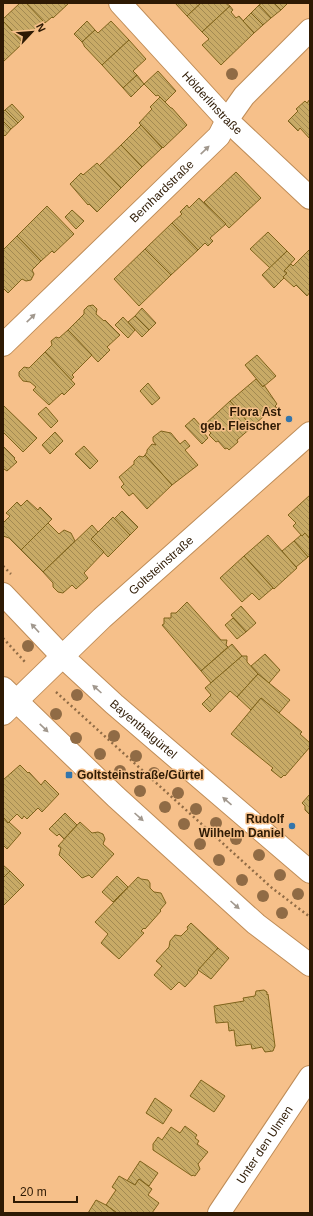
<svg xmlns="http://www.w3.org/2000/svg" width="313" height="1216" viewBox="0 0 313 1216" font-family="Arial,sans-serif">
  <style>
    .building { fill: url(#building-back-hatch); stroke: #7f631b }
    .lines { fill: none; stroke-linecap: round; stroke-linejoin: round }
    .minor-casing { stroke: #bf8c57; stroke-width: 24 }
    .major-casing { stroke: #bf8c57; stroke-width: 24 }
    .path { stroke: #906b45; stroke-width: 2.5; stroke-dasharray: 2 3; stroke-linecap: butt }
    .minor { stroke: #fff; stroke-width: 22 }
    .major { stroke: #fff; stroke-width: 22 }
    .tree { fill: #906b45 }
    .oneway { fill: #a1988e }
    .poi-dot { fill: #3375ab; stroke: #f6c08a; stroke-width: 1.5 }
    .labels { text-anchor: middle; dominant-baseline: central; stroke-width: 3; stroke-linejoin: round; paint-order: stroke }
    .street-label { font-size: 12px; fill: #2e1a04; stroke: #f6c08a }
    .poi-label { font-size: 12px; font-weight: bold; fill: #2e1a04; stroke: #f6c08a; text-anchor: end }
  </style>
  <defs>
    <pattern id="building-back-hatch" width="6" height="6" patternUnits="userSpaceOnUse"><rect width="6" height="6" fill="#c8aa66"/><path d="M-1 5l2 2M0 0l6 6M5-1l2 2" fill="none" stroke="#a38a52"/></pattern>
  </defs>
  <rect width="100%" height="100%" fill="#f6c08a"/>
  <!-- building -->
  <g class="building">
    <polygon points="20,3 26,3 45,22 23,43 3,21 3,19"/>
    <polygon points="26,3 69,3 53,18 52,17 45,23"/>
    <polygon points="175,3 201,3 187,16"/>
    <polygon points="201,3 226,3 230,6 202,32 187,16"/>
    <polygon points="262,3 274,3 281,10 271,18 259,5"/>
    <polygon points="274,3 288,3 281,10"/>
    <polygon points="259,5 271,18 263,25 251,13"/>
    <polygon points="230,6 233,10 231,12 236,18 239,16 254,33 221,65 202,45 209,39 202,32"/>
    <polygon points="251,13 263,25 254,33 243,21"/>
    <polygon points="3,21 23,43 3,62"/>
    <polygon points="87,21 95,30 82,42 74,34"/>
    <polygon points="111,21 129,40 102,65 84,46 84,45 82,42 95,30 98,33"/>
    <polygon points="129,40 146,59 133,71 137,75 123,88 102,65"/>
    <polygon points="158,71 176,91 165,102 158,95 156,96 144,84"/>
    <polygon points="137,75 144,84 131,97 123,88"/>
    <polygon points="160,97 171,108 172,108 187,125 163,148 139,123 152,109 150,107"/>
    <polygon points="310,99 310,139 300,128 298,131 288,121 298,111 296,109 305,101 307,103"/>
    <polygon points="12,104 24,117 18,123 5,110"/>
    <polygon points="5,110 18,123 11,129 3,121 3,112"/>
    <polygon points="3,121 11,129 5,136 3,134"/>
    <polygon points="141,125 162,148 142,167 121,145"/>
    <polygon points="121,145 142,167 121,188 99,166"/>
    <polygon points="97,163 121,188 97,212 89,204 88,205 70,184 81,173 83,175"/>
    <polygon points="236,172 261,198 229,228 204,202"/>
    <polygon points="199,198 226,224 210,238 213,241 208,246 205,243 198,250 172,223 182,214 180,212 187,205 189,208"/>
    <polygon points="47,206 74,234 54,253 52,251 41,261 17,236"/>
    <polygon points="72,210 84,221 76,229 65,217"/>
    <polygon points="172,223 198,250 171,275 145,249"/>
    <polygon points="268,232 287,251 270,268 250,249"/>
    <polygon points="17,236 41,261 32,270 34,274 31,280 26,281 22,279 8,293 3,288 3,250"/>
    <polygon points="145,249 171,275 139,306 114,279"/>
    <polygon points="310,249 310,292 307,296 296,285 294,287 283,277 287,273 284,271 291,264 293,266"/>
    <polygon points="287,251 295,259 284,271 287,273 283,277 284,278 274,288 262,275"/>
    <polygon points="93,305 97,309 96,314 104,321 105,320 120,335 107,347 110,350 98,362 68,330 84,314 84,310 88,306"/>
    <polygon points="142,308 156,323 149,330 135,316"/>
    <polygon points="135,316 149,330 142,337 128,322"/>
    <polygon points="123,317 135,330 128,338 115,325"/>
    <polygon points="68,330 92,355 72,375 74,377 71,380 45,352 52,345 51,341 56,337 59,338"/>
    <polygon points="45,352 75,384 64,395 62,393 49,405 33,390 36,387 30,382 23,381 19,376 19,372 24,367 29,368"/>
    <polygon points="257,355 276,376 263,387 245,365"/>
    <polygon points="256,379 263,387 264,385 277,404 275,406 277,408 268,416 266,414 252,427 230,401"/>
    <polygon points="148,383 160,398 152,405 140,391"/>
    <polygon points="230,401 252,427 237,440 238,442 229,450 227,448 225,449 218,441 216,442 209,435 211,433 204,425"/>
    <polygon points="3,406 4,406 37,438 23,452 3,432"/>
    <polygon points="46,407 58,421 51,428 38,414"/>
    <polygon points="194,418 206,432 204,433 208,438 202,444 185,426"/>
    <polygon points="161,431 171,433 180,444 185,440 190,446 185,450 198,465 172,485 145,455 147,452 147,450 152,444 156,445 153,441 153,437"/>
    <polygon points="55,432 63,441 50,454 42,445"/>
    <polygon points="3,446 15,458 14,459 17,462 7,471 4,469 3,470"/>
    <polygon points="84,446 98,461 90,469 75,454"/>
    <polygon points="145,455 172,485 147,509 133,493 129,496 124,490 121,487 124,484 119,477 134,464 134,461 139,456 143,457"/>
    <polygon points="310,495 310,539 305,533 302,536 293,526 296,523 288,515"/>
    <polygon points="27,500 38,510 40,507 52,519 21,550 9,538 3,536 3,523 10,516 6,513 17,502 21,506"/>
    <polygon points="122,511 138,527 130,535 114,519"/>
    <polygon points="113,517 130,535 108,557 91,539"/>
    <polygon points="48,523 59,534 64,530 71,533 75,541 43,572 21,550"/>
    <polygon points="92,525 98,532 91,539 104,552 84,573 88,578 76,589 72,585 63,593 58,592 53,587 53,583 43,572"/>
    <polygon points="305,533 310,539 310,555 308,557 294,541 301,535 302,536"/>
    <polygon points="268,535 297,568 274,589 244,556"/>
    <polygon points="294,541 308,557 296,567 282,551"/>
    <polygon points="244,556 273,588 259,600 252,593 242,602 220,578"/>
    <polygon points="187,602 221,640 227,640 226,645 228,647 201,671 162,625 164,624 164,618 171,618 171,613 176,613"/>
    <polygon points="241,606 256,623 246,632 231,615"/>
    <polygon points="233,618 246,632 237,639 225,625"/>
    <polygon points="232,644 242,656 211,683 201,671"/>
    <polygon points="265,654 280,670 269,683 258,674 251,666"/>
    <polygon points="242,656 247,656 247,662 258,674 237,697 230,691 210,712 202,704 211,695 205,688"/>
    <polygon points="258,674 290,700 279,713 261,698 251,710 237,697"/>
    <polygon points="261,698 302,732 300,734 310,743 310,747 285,776 284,775 281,778 271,770 273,768 231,734"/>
    <polygon points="20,765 28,773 29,772 41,785 45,780 59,794 42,812 38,808 27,819 24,816 22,819 17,814 8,823 3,817 3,780"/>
    <polygon points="310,794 310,815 305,810 305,806 302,803"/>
    <polygon points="65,813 77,825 64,839 59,834 57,836 49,829"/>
    <polygon points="3,817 8,823 9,822 21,833 7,849 3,845"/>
    <polygon points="80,822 92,833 98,832 103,834 105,839 103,844 114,854 92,878 89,875 82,878 59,855 61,848 58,846"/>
    <polygon points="3,865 10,871 3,878"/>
    <polygon points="10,871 24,885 3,906 3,878"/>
    <polygon points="117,876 128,887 113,902 102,892"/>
    <polygon points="138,877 141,879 148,880 150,883 150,888 154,892 161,893 166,903 160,910 161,911 145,929 144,928 141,931 144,933 119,959 101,943 108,934 95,922"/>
    <polygon points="191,923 218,948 197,972 198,973 185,987 179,982 171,990 154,975 162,966 156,961 169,947 170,941 175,935 181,936 188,929 187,927"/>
    <polygon points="218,948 229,958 211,979 198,970"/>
    <polygon points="264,990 267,992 267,995 268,994 275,1046 273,1051 265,1052 262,1047 252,1049 251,1044 236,1046 234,1030 229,1031 228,1022 216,1023 214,1006 244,1001 243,998 255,996 256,991"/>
    <polygon points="201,1080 225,1096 214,1112 190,1096"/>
    <polygon points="155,1098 172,1110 163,1124 146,1113"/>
    <polygon points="185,1126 197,1135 195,1138 199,1141 197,1144 208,1152 198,1164 200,1169 195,1176 193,1175 192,1176 153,1150 153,1144 158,1137 162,1140 171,1127 180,1133"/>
    <polygon points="140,1161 158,1173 149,1186 139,1179 135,1185 127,1181"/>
    <polygon points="119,1176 135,1185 139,1179 152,1189 148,1195 159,1203 152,1213 117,1213 106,1205 116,1190 112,1187"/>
    <polygon points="96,1200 106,1205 117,1213 88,1213"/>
  </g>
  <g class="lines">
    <!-- minor casing -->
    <g class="minor-casing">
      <g id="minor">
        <path id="s1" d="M120 3 227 120 310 198"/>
        <path id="s2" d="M3 345 219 136 227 120 244 96 310 30"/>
        <path id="s3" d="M3 714 102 618 310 433"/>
        <path id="s4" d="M219 1213 310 1077"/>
      </g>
    </g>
    <!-- major casing -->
    <g class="major-casing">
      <g id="major">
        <path id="s5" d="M3 594 62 656 114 704 310 872"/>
        <polyline points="3,688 116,797 256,924 310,965"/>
      </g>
    </g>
    <!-- path -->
    <g class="path">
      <polyline points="3,566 11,574"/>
      <polyline points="3,638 25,662"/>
      <polyline points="56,692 272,888 310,917"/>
    </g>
    <!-- minor -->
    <use href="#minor" class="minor"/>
    <!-- major -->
    <use href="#major" class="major"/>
  </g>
  <!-- trees -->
  <g class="tree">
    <circle cx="232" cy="74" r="6"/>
    <circle cx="28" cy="646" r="6"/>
    <circle cx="77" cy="695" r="6"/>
    <circle cx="56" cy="714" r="6"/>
    <circle cx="114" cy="736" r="6"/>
    <circle cx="76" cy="738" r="6"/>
    <circle cx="100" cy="754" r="6"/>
    <circle cx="136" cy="756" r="6"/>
    <circle cx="120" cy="771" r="6"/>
    <circle cx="154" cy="773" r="6"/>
    <circle cx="140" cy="791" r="6"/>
    <circle cx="178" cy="793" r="6"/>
    <circle cx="165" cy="807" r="6"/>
    <circle cx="196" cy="809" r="6"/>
    <circle cx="216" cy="823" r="6"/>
    <circle cx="184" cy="824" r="6"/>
    <circle cx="236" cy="839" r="6"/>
    <circle cx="200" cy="844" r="6"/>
    <circle cx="259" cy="855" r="6"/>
    <circle cx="219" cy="860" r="6"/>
    <circle cx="280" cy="875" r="6"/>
    <circle cx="242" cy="880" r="6"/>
    <circle cx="298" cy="894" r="6"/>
    <circle cx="263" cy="896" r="6"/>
    <circle cx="282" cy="913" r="6"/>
  </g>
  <!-- one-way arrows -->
  <defs><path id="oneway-solid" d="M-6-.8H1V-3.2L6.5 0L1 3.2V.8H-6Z"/></defs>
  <g class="oneway">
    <use href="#oneway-solid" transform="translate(205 150) rotate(-44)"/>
    <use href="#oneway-solid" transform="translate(31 318) rotate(-44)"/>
    <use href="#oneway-solid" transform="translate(35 628) rotate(-133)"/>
    <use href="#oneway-solid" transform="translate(97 689) rotate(-138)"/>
    <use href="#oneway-solid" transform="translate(44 728) rotate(44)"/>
    <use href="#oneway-solid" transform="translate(227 801) rotate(-139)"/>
    <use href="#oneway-solid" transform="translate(139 817) rotate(42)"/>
    <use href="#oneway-solid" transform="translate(235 905) rotate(42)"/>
  </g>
  <!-- markers -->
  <g class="poi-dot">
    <circle cx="289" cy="419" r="4"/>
    <rect x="65" y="771" width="8" height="8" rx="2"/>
    <circle cx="292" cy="826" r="4"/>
  </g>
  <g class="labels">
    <!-- street labels -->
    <g class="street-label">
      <text stroke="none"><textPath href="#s1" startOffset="136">Hölderlinstraße</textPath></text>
      <text stroke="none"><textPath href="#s2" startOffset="221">Bernhardstraße</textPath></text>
      <text stroke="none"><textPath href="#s3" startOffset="217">Goltsteinstraße</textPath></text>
      <text stroke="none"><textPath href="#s5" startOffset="195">Bayenthalgürtel</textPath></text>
      <text stroke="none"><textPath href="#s4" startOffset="82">Unter den Ulmen</textPath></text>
    </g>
    <!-- poi labels -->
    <g class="poi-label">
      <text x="281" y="412">Flora Ast<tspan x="281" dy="14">geb. Fleischer</tspan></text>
      <text x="77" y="775" text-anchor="start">Goltsteinstraße/Gürtel</text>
      <text x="284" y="819">Rudolf<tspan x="284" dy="14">Wilhelm Daniel</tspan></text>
    </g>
  </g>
  <!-- border -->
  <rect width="313" height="1216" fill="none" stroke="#2e1a04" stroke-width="8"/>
  <!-- north arrow -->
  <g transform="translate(32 32) rotate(64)" stroke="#f6c08a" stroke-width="3" paint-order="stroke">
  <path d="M0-3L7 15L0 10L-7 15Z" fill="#2e1a04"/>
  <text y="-6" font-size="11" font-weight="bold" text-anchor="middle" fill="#2e1a04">N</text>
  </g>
  <!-- scale -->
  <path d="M14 1196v6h63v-6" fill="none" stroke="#2e1a04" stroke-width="2"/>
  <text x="20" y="1196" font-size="12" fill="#2e1a04" stroke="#f6c08a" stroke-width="3" paint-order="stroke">20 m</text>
</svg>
